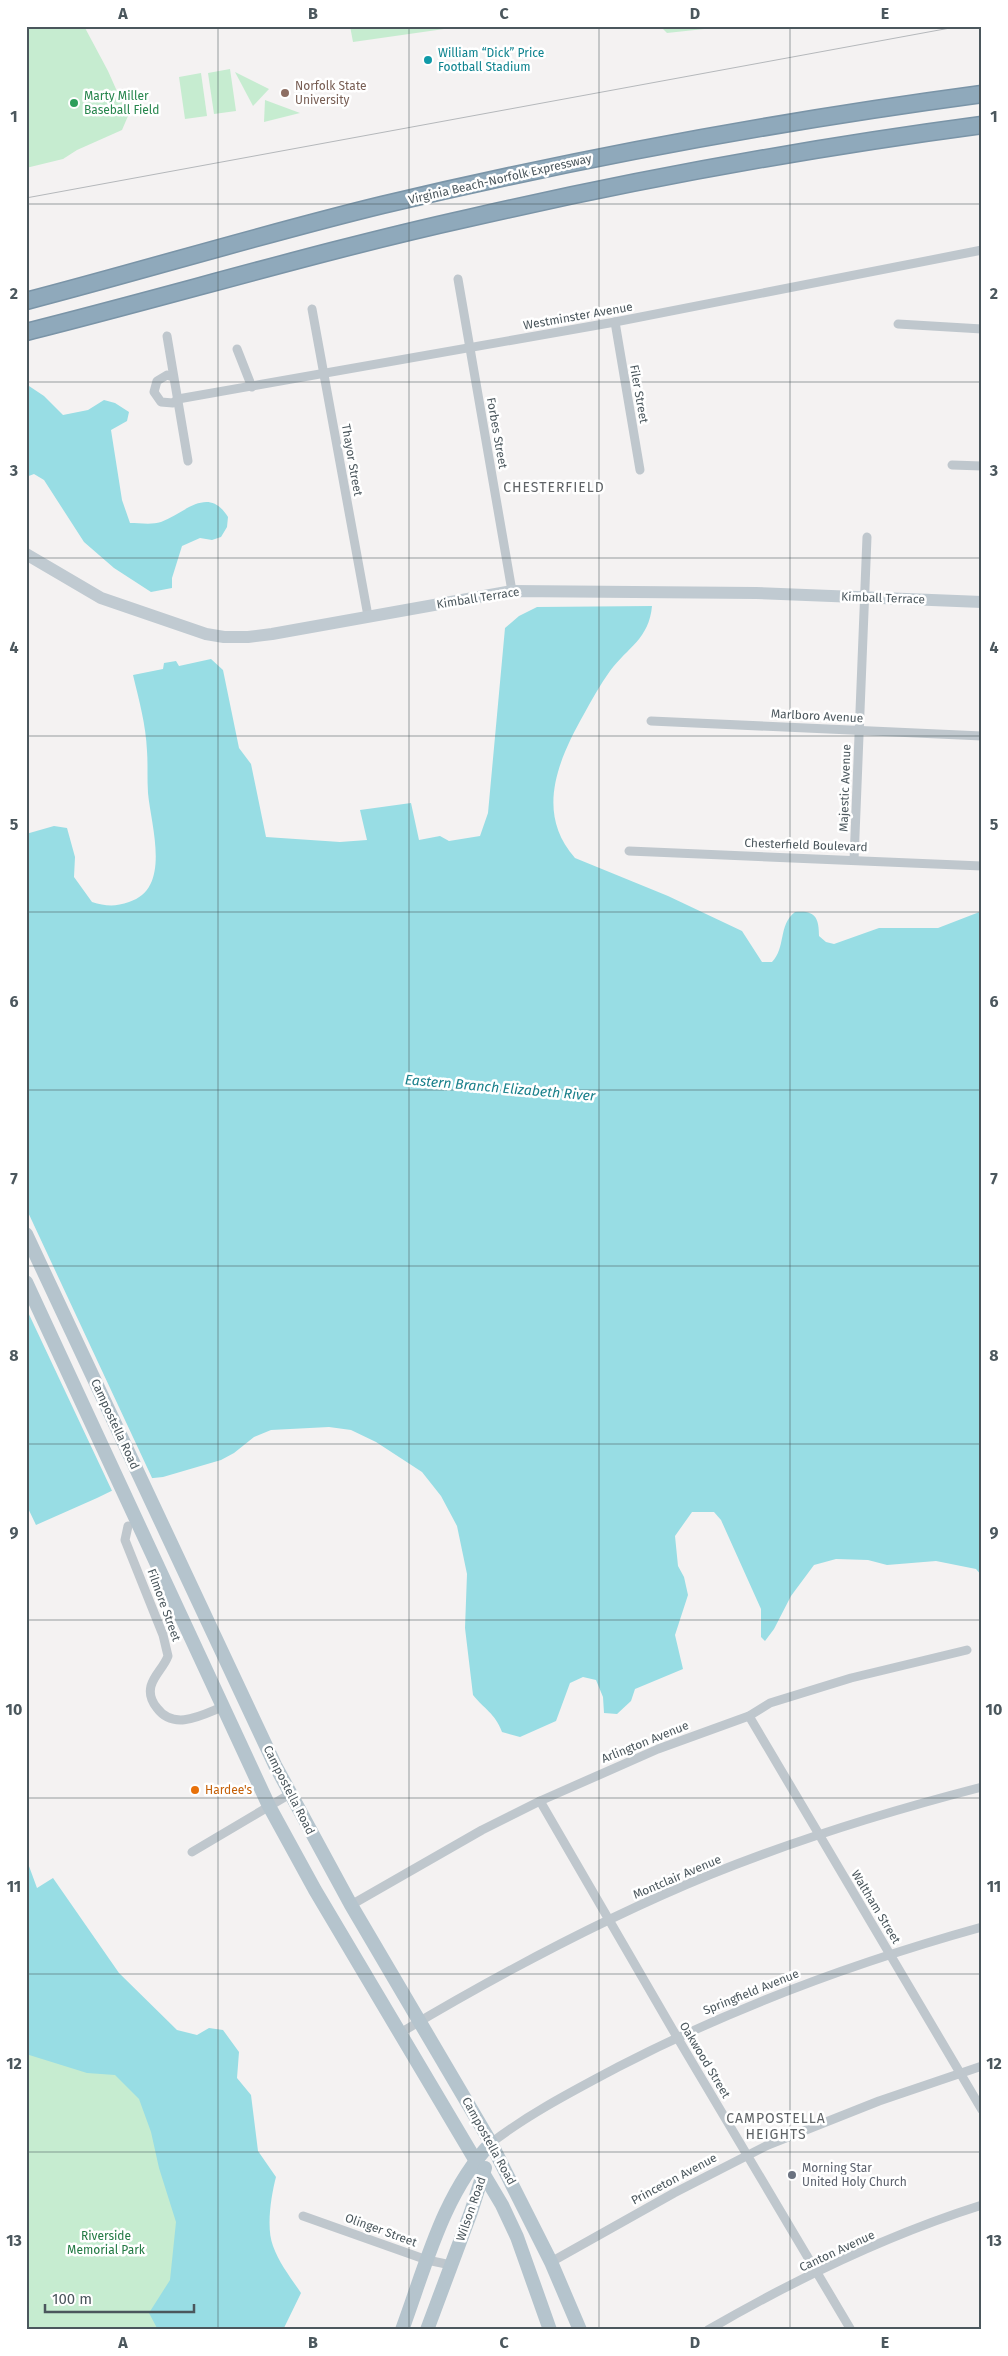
<svg xmlns="http://www.w3.org/2000/svg" width="1008" height="2356" viewBox="0 0 1008 2356" font-family="'Fira Sans',sans-serif">
  <style>
    .green { fill: #c6ecd0 }
    .water { fill: #98dde4 }
    .pier { fill: #f4f2f2 }
    .lines { fill: none; stroke-linecap: round; stroke-linejoin: round }
    .highway-casing { stroke: #7a94a7; stroke-width: 19 }
    .street { stroke: #bfc7cd; stroke-width: 9 }
    .secondary { stroke: #c0cad1; stroke-width: 12 }
    .primary { stroke: #b5c4cd; stroke-width: 14 }
    .highway { stroke: #8fa9bb; stroke-width: 16 }
    .tram { stroke: #b5b8bb; stroke-width: 1 }
    .grid { fill: none; stroke: #4b575d; stroke-width: 1; stroke-opacity: 0.55 }
    .culture-dot { fill: #0f9aa8; stroke: #fff; stroke-width: 2 }
    .education-dot { fill: #8d6e63; stroke: #fff; stroke-width: 2 }
    .leisure-dot { fill: #2e9e5b; stroke: #fff; stroke-width: 2 }
    .food-dot { fill: #e8710a; stroke: #fff; stroke-width: 2 }
    .worship-dot { fill: #6b7280; stroke: #fff; stroke-width: 2 }
    .labels { text-anchor: middle; dominant-baseline: central; stroke-width: 5; stroke-linejoin: round; paint-order: stroke }
    .culture-label { font-size: 12px; fill: #0d838f; stroke: #fff; text-anchor: start }
    .education-label { font-size: 12px; fill: #785e54; stroke: #fff; text-anchor: start }
    .leisure-label { font-size: 12px; fill: #27864d; stroke: #fff; text-anchor: start }
    .street-label { font-size: 12px; fill: #4b575d; stroke: #fff }
    .food-label { font-size: 12px; fill: #c56008; stroke: #fff; text-anchor: start }
    .worship-label { font-size: 12px; fill: #5b616d; stroke: #fff; text-anchor: start }
    .park-label { font-size: 12px; fill: #227943; stroke: #fff }
    .neighbourhood-label { font-size: 14px; letter-spacing: 1px; fill: #5f6366; stroke: #fff }
    .water-label { font-size: 14px; font-style: italic; fill: #1a808b; stroke: #fff }
    .neatline { fill: none; stroke: #4b575d; stroke-width: 2 }
    .grid-label { font-size: 16px; text-anchor: middle; font-weight: bold; fill: #4b575d }
  </style>
  <rect width="100%" height="100%" fill="#f4f2f2"/>
  <!-- green -->
  <g class="green">
    <polygon points="26,26 84,26 108,71 128,116 122,130 77,150 63,159 26,168"/>
    <polygon points="350,26 465,26 353,42"/>
    <polygon points="660,26 732,26 667,33"/>
    <polygon points="230,69 236,111 214,114 208,73"/>
    <polygon points="235,72 269,89 253,106"/>
    <polygon points="201,73 207,116 185,119 179,77"/>
    <polygon points="265,100 300,113 264,122"/>
    <polygon points="26,1944 142,2073 180,2192 181,2330 26,2330"/>
  </g>
  <!-- water -->
  <g class="water">
    <path d="M26 384 44 396 63 415 88 410 104 400 115 403 129 412 127 421 111 430 122 500 130 523C139 523 152 525 161 522 185 513 208 485 228 517L227 527 221 537 212 540 200 538 182 546 172 578V588L151 592 114 568 84 542 44 480 34 474 26 477Z"/>
    <path d="M652 606C649 639 628 647 610 671 600 685 592 699 584 714 558 760 535 813 575 858L668 896 742 931 762 962H772C786 948 778 925 795 912 815 910 819 917 819 936L826 942 834 944 879 928H938L982 911V1576L976 1569 936 1561 887 1565 868 1560 836 1559 814 1565 791 1596 774 1629 765 1641 761 1637V1609L721 1520 714 1512H692L675 1536 678 1566 684 1577 688 1595 675 1635 683 1669 635 1689 631 1701 617 1714 604 1713 603 1697 596 1680 583 1677 570 1683 556 1721 520 1737 502 1732C495 1713 484 1709 473 1695L465 1628 467 1574 457 1526 441 1496 422 1472 376 1442 351 1430 329 1427 271 1430 254 1437 234 1453 221 1460 163 1477 134 1480 97 1498 36 1525 26 1504V834L54 826 67 828 75 857 74 877 92 902C105 906 115 907 129 902 172 889 151 826 148 793 147 779 148 765 147 751 146 725 139 700 133 675L163 669 164 663 176 661 179 666 211 659 223 670 239 748 251 764 266 837 340 842 367 840 360 810 411 803 419 840 440 836 449 841 480 836 488 813 505 628 519 616 537 607Z"/>
    <path d="M26 1858 37 1888 53 1878 119 1973 177 2030 197 2035 209 2028 223 2030 239 2052 237 2078 251 2095 258 2151 276 2177C271 2196 266 2228 273 2246 279 2263 291 2278 301 2293L283 2330H158L149 2313 170 2280 176 2222 159 2168 151 2132 139 2099 115 2075 87 2073 26 2054Z"/>
  </g>
  <!-- pier -->
  <polygon class="pier" points="26,1208 153,1480 134,1482 113,1493 26,1308"/>
  <g class="lines">
    <!-- highway casing -->
    <g class="highway-casing">
      <g id="highway">
        <path d="M26 301C145 270 263 234 382 205 580 158 780 121 982 94"/>
        <path d="M26 332C174 295 320 251 469 218 639 179 809 148 982 125"/>
      </g>
    </g>
    <!-- street -->
    <g class="street">
      <polyline points="458,279 512,591"/>
      <polyline points="312,309 368,616"/>
      <polyline points="615,322 640,470"/>
      <polyline points="898,324 982,329"/>
      <polyline points="167,336 188,461"/>
      <polyline points="237,349 252,387"/>
      <polyline points="173,377 167,375 157,381 154,392 161,402 173,403 178,399 615,322 982,250"/>
      <polyline points="952,465 982,466"/>
      <polyline points="651,721 982,736"/>
      <polyline points="629,851 982,866"/>
      <polyline points="854,860 867,537"/>
      <path d="M128 1526 125 1540 163 1635 168 1656C164 1667 154 1675 151 1686 149 1694 152 1702 157 1708 174 1731 202 1715 222 1707"/>
      <polyline points="749,1716 982,2110"/>
      <polyline points="540,1801 677,2037 851,2330"/>
      <polyline points="192,1852 290,1794"/>
      <polyline points="351,1905 482,1830 540,1801 658,1749 749,1716 770,1703 851,1678 967,1650"/>
      <path d="M400 2033C499 1974 602 1919 709 1875 798 1839 889 1811 982 1787"/>
      <path d="M491 2143C530 2113 575 2090 618 2067 734 2007 856 1962 982 1927"/>
      <polyline points="303,2216 427,2260 451,2265"/>
      <polyline points="551,2262 674,2193 768,2145 879,2101 982,2066"/>
      <path d="M708 2330C794 2280 887 2235 982 2205"/>
    </g>
    <!-- secondary -->
    <polyline class="secondary" points="26,554 101,598 206,634 224,637 248,637 272,634 512,591 756,593 982,602"/>
    <!-- primary -->
    <g class="primary">
      <polyline points="26,1234 275,1765 351,1905 491,2143 551,2262 580,2330"/>
      <polyline points="26,1282 269,1806 315,1890 502,2205 517,2237 550,2330"/>
      <path d="M402 2330C426 2265 443 2194 491 2143"/>
      <polyline points="427,2330 471,2212 485,2168"/>
    </g>
    <!-- highway -->
    <use href="#highway" class="highway"/>
    <!-- tram -->
    <polyline class="tram" points="26,198 961,26"/>
  </g>
  <!-- grid -->
  <path class="grid" d="M218 26V2330M409 26V2330M599 26V2330M790 26V2330M26 204H982M26 382H982M26 558H982M26 736H982M26 912H982M26 1090H982M26 1266H982M26 1444H982M26 1620H982M26 1798H982M26 1974H982M26 2152H982"/>
  <!-- markers -->
  <circle class="culture-dot" cx="428" cy="60" r="5"/>
  <circle class="education-dot" cx="285" cy="93" r="5"/>
  <circle class="leisure-dot" cx="74" cy="103" r="5"/>
  <circle class="food-dot" cx="195" cy="1790" r="5"/>
  <circle class="worship-dot" cx="792" cy="2175" r="5"/>
  <g class="labels">
    <!-- culture labels -->
    <g class="culture-label">
      <text x="438" y="53">William “Dick” Price<tspan x="438" dy="14">Football Stadium</tspan></text>
    </g>
    <!-- education labels -->
    <g class="education-label">
      <text x="295" y="86">Norfolk State<tspan x="295" dy="14">University</tspan></text>
    </g>
    <!-- leisure labels -->
    <g class="leisure-label">
      <text x="84" y="96">Marty Miller<tspan x="84" dy="14">Baseball Field</tspan></text>
    </g>
    <!-- street labels -->
    <g class="street-label">
      <text transform="translate(500 179) rotate(-13)">Virginia Beach-Norfolk Expressway</text>
      <text transform="translate(578 316) rotate(-10)">Westminster Avenue</text>
      <text transform="translate(639 394) rotate(80)">Filer Street</text>
      <text transform="translate(497 433) rotate(80)">Forbes Street</text>
      <text transform="translate(352 460) rotate(80)">Thayor Street</text>
      <text transform="translate(478 598) rotate(-9)">Kimball Terrace</text>
      <text transform="translate(883 598) rotate(2)">Kimball Terrace</text>
      <text transform="translate(817 716) rotate(3)">Marlboro Avenue</text>
      <text transform="translate(845 788) rotate(-88)">Majestic Avenue</text>
      <text transform="translate(806 845) rotate(2)">Chesterfield Boulevard</text>
      <text transform="translate(115 1424) rotate(65)">Campostella Road</text>
      <text transform="translate(164 1605) rotate(70)">Filmore Street</text>
      <text transform="translate(645 1742) rotate(-22)">Arlington Avenue</text>
      <text transform="translate(289 1790) rotate(63)">Campostella Road</text>
      <text transform="translate(677 1877) rotate(-23)">Montclair Avenue</text>
      <text transform="translate(876 1907) rotate(59)">Waltham Street</text>
      <text transform="translate(751 1992) rotate(-22)">Springfield Avenue</text>
      <text transform="translate(705 2060) rotate(59)">Oakwood Street</text>
      <text transform="translate(489 2141) rotate(61)">Campostella Road</text>
      <text transform="translate(674 2179) rotate(-28)">Princeton Avenue</text>
      <text transform="translate(471 2209) rotate(-71)">Wilson Road</text>
      <text transform="translate(381 2230) rotate(20)">Olinger Street</text>
      <text transform="translate(837 2251) rotate(-25)">Canton Avenue</text>
    </g>
    <!-- food labels -->
    <g class="food-label">
      <text x="205" y="1790">Hardee's</text>
    </g>
    <!-- worship labels -->
    <g class="worship-label">
      <text x="802" y="2168">Morning Star<tspan x="802" dy="14">United Holy Church</tspan></text>
    </g>
    <!-- park labels -->
    <g class="park-label">
      <text x="106" y="2236">Riverside<tspan x="106" dy="14">Memorial Park</tspan></text>
    </g>
    <!-- neighbourhood labels -->
    <g class="neighbourhood-label">
      <text x="554" y="487">CHESTERFIELD</text>
      <text x="776" y="2118">CAMPOSTELLA<tspan x="776" dy="16">HEIGHTS</tspan></text>
    </g>
    <!-- water labels -->
    <g class="water-label">
      <text transform="translate(500 1088) rotate(5)">Eastern Branch Elizabeth River</text>
    </g>
  </g>
  <!-- border -->
  <rect width="1008" height="2356" fill="none" stroke="#ffffff" stroke-width="55"/>
  <!-- scale -->
  <path d="M45 2304v8h149v-8" fill="none" stroke="#4b575d" stroke-width="2.5"/>
  <text x="52" y="2304" font-size="15" fill="#4b575d" stroke="#ffffff" stroke-width="4" paint-order="stroke">100 m</text>
  <rect x="28" y="28" width="952" height="2300" class="neatline"/>
  <g class="grid-label">
    <text x="123" y="19">A</text>
    <text x="313" y="19">B</text>
    <text x="504" y="19">C</text>
    <text x="695" y="19">D</text>
    <text x="885" y="19">E</text>
    <text x="14" y="122">1</text>
    <text x="994" y="122">1</text>
    <text x="14" y="299">2</text>
    <text x="994" y="299">2</text>
    <text x="14" y="476">3</text>
    <text x="994" y="476">3</text>
    <text x="14" y="653">4</text>
    <text x="994" y="653">4</text>
    <text x="14" y="830">5</text>
    <text x="994" y="830">5</text>
    <text x="14" y="1007">6</text>
    <text x="994" y="1007">6</text>
    <text x="14" y="1184">7</text>
    <text x="994" y="1184">7</text>
    <text x="14" y="1361">8</text>
    <text x="994" y="1361">8</text>
    <text x="14" y="1538">9</text>
    <text x="994" y="1538">9</text>
    <text x="14" y="1715">10</text>
    <text x="994" y="1715">10</text>
    <text x="14" y="1892">11</text>
    <text x="994" y="1892">11</text>
    <text x="14" y="2069">12</text>
    <text x="994" y="2069">12</text>
    <text x="14" y="2246">13</text>
    <text x="994" y="2246">13</text>
    <text x="123" y="2348">A</text>
    <text x="313" y="2348">B</text>
    <text x="504" y="2348">C</text>
    <text x="695" y="2348">D</text>
    <text x="885" y="2348">E</text>
  </g>
</svg>
